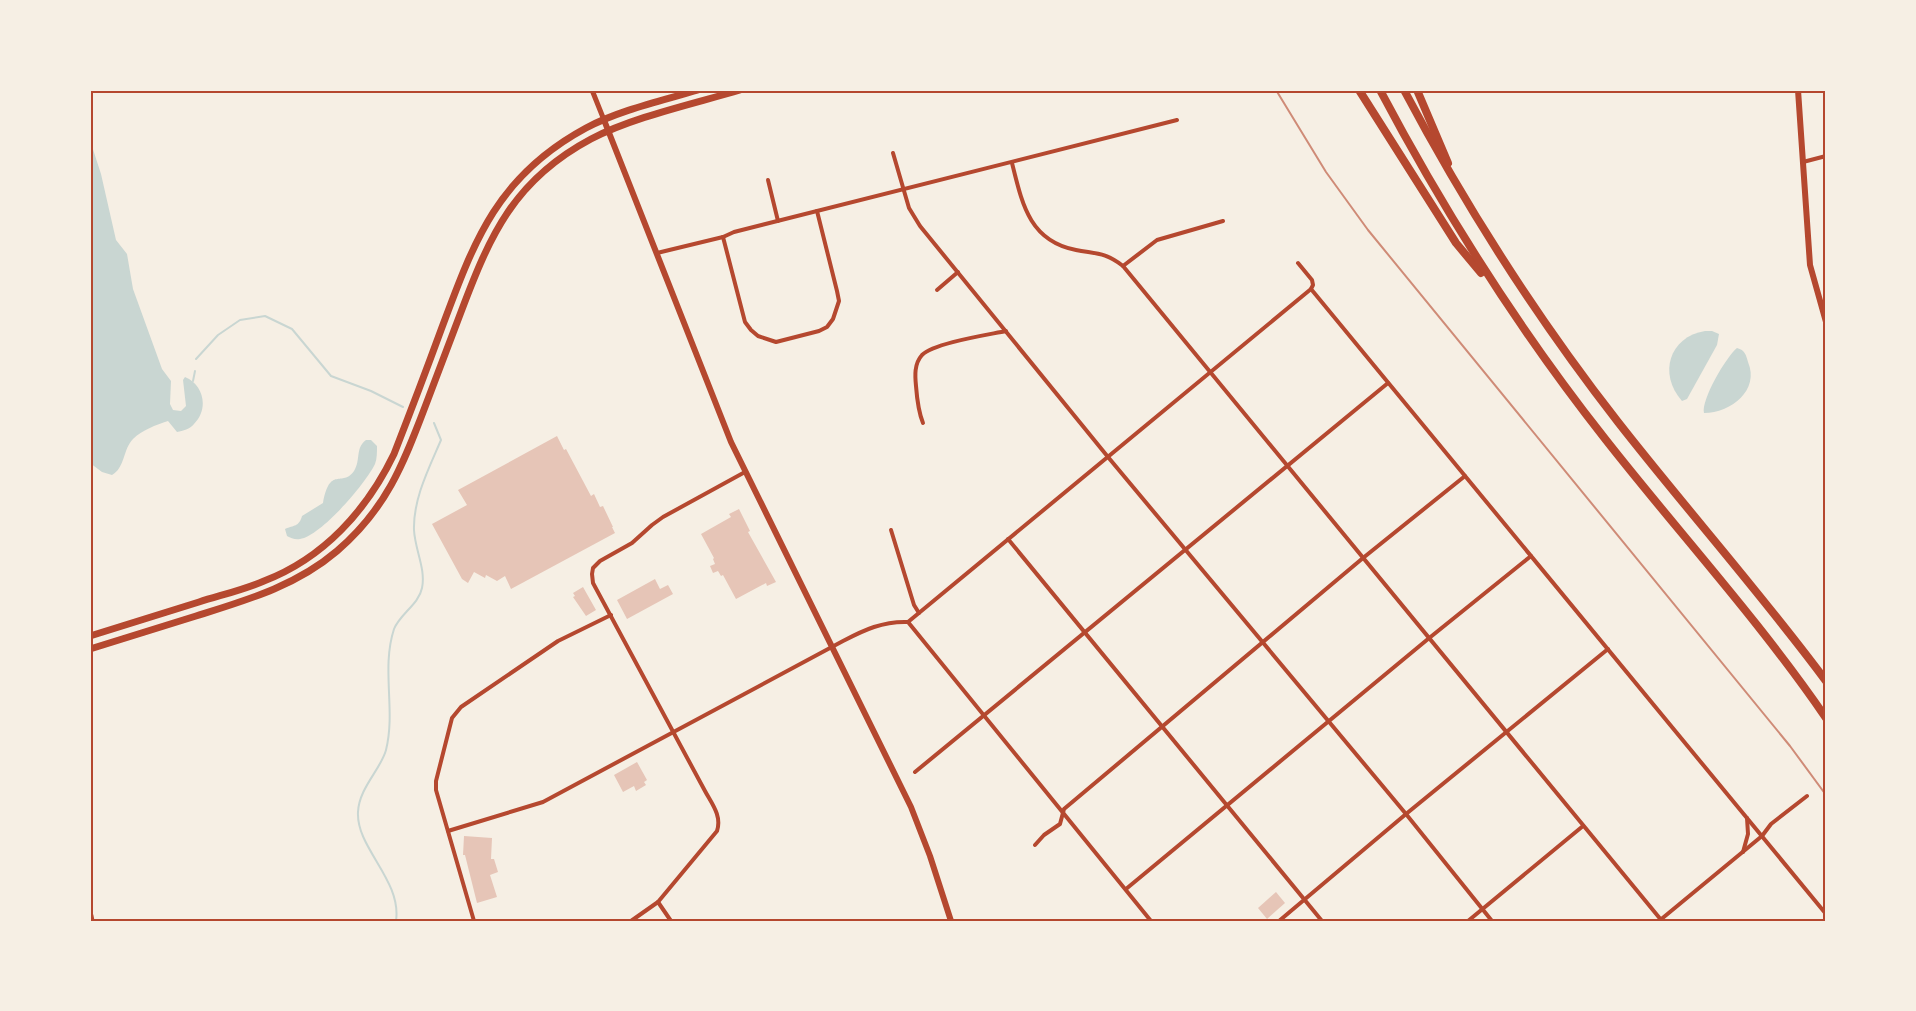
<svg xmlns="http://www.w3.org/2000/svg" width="1916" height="1011" viewBox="0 0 1916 1011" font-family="'PT Sans',sans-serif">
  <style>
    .water { fill: #c9d6d2 }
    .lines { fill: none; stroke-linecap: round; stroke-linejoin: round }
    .stream { stroke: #c9d6d2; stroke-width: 2 }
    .building { fill: #e6c5b7 }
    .minor { stroke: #b5482f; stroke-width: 4 }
    .tertiary { stroke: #b5482f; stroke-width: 5 }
    .secondary { stroke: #b5482f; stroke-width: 6 }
    .primary { stroke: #b5482f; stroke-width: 7 }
    .motorway { stroke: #b5482f; stroke-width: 8 }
    .rail { stroke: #cf8b77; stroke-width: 2 }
    .neatline { fill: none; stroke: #b5482f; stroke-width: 2 }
  </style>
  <rect width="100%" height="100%" fill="#f6efe4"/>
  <!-- water -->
  <g class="water">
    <path d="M90 140 101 174 116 240 127 254 133 289 162 369 171 381 170 404 173 410 181 411 186 406 183 380 185 377C204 385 209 409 194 424 190 429 183 431 177 432L168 421C156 425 142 430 133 439 123 449 125 468 112 475L102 472 90 463Z"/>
    <path d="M1705 331H1712L1719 334 1717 345 1687 399 1682 401C1658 374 1669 337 1705 331Z"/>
    <path d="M1737 348C1745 350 1746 355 1748 362 1760 390 1731 413 1704 413 1701 400 1726 357 1737 348Z"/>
    <path d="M366 440H371L377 446C377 452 377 459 375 464 366 483 321 536 300 539 295 540 291 538 287 536L285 529C294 525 299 527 302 516L323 503C330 465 342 488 354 471 361 460 355 448 366 440Z"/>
  </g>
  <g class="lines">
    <!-- stream -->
    <g class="stream">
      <polyline points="196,359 218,335 240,320 265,316 292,329 331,376 371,391 403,407"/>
      <polyline points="193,381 195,371"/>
      <path d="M396 921C402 880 356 848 358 812 359 788 381 769 386 750 396 710 381 669 394 629 400 614 419 604 422 588 426 569 415 550 414 530 413 499 429 468 441 440L434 423"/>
    </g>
  </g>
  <!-- building -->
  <g class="building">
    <polygon points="557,436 564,450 566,449 591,496 594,494 600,507 603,506 613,527 612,527 615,533 511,589 505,576 497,581 486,575 485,578 474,572 468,583 462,579 432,524 467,505 458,490"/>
    <polygon points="739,509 750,531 748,532 776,582 767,586 766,583 736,599 723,575 721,576 718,571 713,573 710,566 715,564 713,559 714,558 701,534 731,517 729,514"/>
    <polygon points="655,579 660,589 668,585 673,594 627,619 617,600"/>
    <polygon points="583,587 596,610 586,616 573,597 575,596 573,593"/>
    <polygon points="637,762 647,780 644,782 646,785 636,791 634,786 623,792 614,775"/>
    <polygon points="464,836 492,838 491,859 494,859 498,872 490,875 497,897 477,903 465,855 463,855"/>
    <polygon points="1276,892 1285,903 1267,919 1258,908"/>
  </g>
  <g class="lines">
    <!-- minor -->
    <g class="minor">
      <polyline points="893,153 909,208 920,226 1108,457 1406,814 1492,921"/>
      <polyline points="1803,162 1826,156"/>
      <path d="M1012 163C1022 203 1029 241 1076 250 1096 254 1105 252 1123 266L1662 921"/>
      <polyline points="768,180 778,221"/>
      <polyline points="723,237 745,322 751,330 758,336 776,342 819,331 827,327 833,319 839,301 837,291 817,211"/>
      <polyline points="657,253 723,237 734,232 1177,120"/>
      <polyline points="1298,263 1312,280 1313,285 1311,289 1826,914"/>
      <polyline points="1123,266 1157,240 1223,221"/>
      <polyline points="937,290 958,272"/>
      <path d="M923 423C918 411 917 399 916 386 915 376 914 364 922 355 934 343 987 335 1006 331"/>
      <polyline points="891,530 914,605 919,613"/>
      <polyline points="1008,539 1322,921"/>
      <polyline points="908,622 1151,921"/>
      <polyline points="915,772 1388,383"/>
      <path d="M448 831 543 802 843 641C864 630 883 621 908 622L1311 289"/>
      <polyline points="1035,845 1044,835 1060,824 1064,809 1363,558 1465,476"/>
      <polyline points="1743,852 1748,834 1747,818"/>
      <polyline points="1126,889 1428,639 1531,556"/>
      <polyline points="658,902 671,921"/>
      <polyline points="474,921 436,790 436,781 452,718 461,707 558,641 611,615"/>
      <path d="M631 921 658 902 717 831C722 816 712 804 705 791L593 583 592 574 593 568 600 561 632 543 652 525 663 517 745 472"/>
      <polyline points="1279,921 1406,814 1608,649"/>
      <polyline points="1468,921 1583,826"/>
      <polyline points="1659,921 1762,836 1771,824 1807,796"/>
    </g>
    <!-- tertiary -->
    <polyline class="tertiary" points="592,90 604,120"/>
    <!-- secondary -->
    <g class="secondary">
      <polyline points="1798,90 1810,265 1826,322"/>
      <polyline points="604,120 731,442 911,807 930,856 951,921"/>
    </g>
    <!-- primary -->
    <g class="primary">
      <path d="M90 636C126 625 163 613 199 602 221 595 243 590 264 581 324 558 367 510 394 454 410 413 426 371 441 330 474 241 497 176 586 128 620 110 661 101 698 90"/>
      <path d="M90 649C125 638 161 627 196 616 247 600 296 586 337 551 386 509 403 465 425 407 437 375 449 343 461 312 490 235 514 180 591 139 633 117 693 104 740 90"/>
      <polyline points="90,916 91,921"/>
    </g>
    <!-- motorway -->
    <g class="motorway">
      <polyline points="1359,90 1456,243 1481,273"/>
      <path d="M1380 90C1445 213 1520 331 1606 440 1679 533 1759 620 1826 718"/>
      <path d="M1404 90C1466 207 1537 318 1618 422 1686 509 1760 592 1826 681"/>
      <polyline points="1417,90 1448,163"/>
    </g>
    <!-- rail -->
    <polyline class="rail" points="1276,90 1326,172 1368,230 1790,746 1826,795"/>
  </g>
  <!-- border -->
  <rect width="1916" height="1011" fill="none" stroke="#f6efe4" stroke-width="183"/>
  <rect x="92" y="92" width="1732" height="828" class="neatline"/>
</svg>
